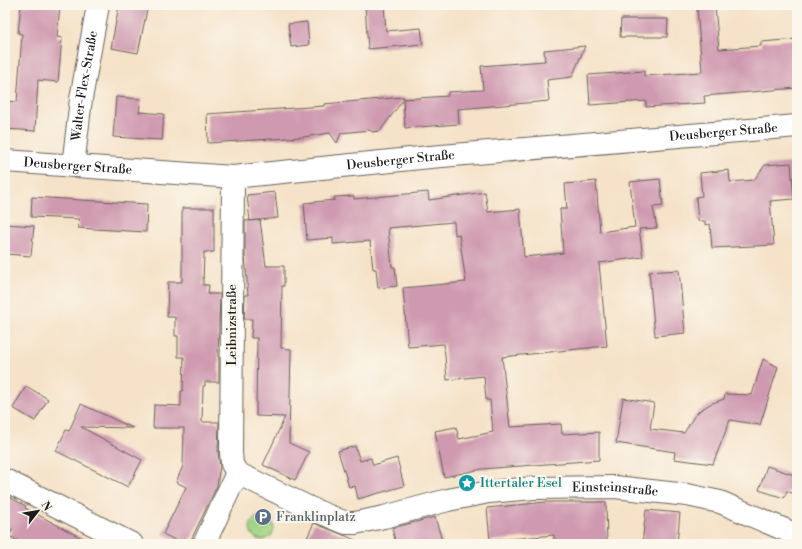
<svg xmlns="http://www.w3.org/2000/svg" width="802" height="549" viewBox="0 0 802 549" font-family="'Libre Bodoni',serif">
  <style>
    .grass { fill: url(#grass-dots); stroke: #607a52 }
    .building { fill: #cf9ab0 }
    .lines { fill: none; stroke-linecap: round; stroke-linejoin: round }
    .street-casing { stroke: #686158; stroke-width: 24 }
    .street { stroke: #fff; stroke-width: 22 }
    .labels { text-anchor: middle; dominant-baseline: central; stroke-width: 4; stroke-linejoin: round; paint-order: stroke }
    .street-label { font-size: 13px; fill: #1c1c1c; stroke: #fbf7ec }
    .culture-label { font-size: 13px; fill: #0d838f; stroke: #fbf7ec; text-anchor: start }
    .service-label { font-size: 13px; fill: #4e5e75; stroke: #fbf7ec; text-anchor: start }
  </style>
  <defs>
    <pattern id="grass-dots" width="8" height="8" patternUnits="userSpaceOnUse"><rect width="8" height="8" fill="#a4d787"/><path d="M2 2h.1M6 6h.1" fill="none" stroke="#8db874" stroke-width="1.8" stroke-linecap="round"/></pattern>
  </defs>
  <rect width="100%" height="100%" fill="#fbf7ec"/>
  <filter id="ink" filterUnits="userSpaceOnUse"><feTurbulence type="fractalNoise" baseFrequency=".025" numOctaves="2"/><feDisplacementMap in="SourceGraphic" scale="8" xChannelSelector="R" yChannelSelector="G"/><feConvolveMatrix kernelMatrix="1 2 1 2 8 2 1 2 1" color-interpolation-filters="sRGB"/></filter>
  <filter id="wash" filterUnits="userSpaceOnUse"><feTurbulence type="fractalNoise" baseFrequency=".012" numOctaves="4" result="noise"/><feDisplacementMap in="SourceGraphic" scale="16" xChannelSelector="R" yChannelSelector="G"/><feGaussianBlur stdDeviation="0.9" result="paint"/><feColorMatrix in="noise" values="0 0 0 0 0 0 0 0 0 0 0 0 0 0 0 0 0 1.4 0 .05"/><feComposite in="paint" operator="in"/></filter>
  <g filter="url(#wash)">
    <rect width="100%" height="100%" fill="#f5e2c8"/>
    <!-- grass -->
    <circle class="grass" cx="262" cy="528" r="12"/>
    <g id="blocks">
      <!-- building -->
      <g class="building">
        <polygon points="21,5 60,5 57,37 62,38 58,82 38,80 35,131 5,129 5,101 17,102 22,34 18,33"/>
        <polygon points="119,5 148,5 138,53 111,48"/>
        <polygon points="365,5 384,5 386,31 421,28 423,44 368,49"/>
        <polygon points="715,7 719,49 761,46 761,42 797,39 797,88 704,96 705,103 646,107 646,101 590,105 588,75 644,71 644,76 702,72 697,8"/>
        <polygon points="621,19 668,19 667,37 620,37"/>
        <polygon points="307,22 309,45 291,47 288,24"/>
        <polygon points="585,46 572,77 547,80 549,101 458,109 459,124 405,128 403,100 380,131 372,132 370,130 341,133 337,143 330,133 303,137 208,143 207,114 324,106 324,104 404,97 403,99 448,96 448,92 483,90 481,66 545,61 544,50"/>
        <polygon points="116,97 141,99 139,112 164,114 162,140 113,137"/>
        <polygon points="791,163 794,199 770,201 774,245 712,248 710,224 705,225 705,221 698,221 696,197 702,196 700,173 729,170 730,182 754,180 765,165"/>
        <polygon points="660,179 663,206 653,207 657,228 639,229 643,257 599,263 607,346 502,357 510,427 561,424 562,434 599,432 599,460 482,469 444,477 435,431 456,427 459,439 493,432 490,400 486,400 484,376 447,380 444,344 408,347 403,288 466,282 459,234 455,235 454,222 388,228 392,267 395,267 397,286 378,288 376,269 373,269 370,241 333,244 333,238 307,240 304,203 335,200 334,197 354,196 354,199 428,192 429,200 485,192 488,212 520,209 524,257 563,253 560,209 567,209 565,184 596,181 600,232 635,227 630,182"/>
        <polygon points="275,192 278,218 250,221 247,195"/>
        <polygon points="32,197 147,204 146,232 78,228 79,219 31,217"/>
        <polygon points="182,208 214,208 214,252 204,252 203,285 209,285 208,294 220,294 218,357 219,357 219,382 205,382 205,386 203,386 202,422 219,422 218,453 220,466 217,486 189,544 183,544 163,534 186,487 176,482 183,466 184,428 153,428 154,405 181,406 181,391 183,391 184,357 178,357 178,336 175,336 175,317 167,317 168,282 182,282"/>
        <polygon points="260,220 266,266 284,266 284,286 282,286 281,348 291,349 289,443 309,452 295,480 263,465 285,417 256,416 257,338 251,338 252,319 244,319 245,295 248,295 245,255 245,221"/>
        <polygon points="5,224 34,226 31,256 5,254"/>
        <polygon points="679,270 685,333 655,336 649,272"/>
        <polygon points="763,359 778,367 760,425 730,420 713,464 674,459 675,452 616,443 623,398 654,403 650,429 684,433 693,418 699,411 710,404 724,399 725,394 752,395"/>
        <polygon points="26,386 48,399 35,421 13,408"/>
        <polygon points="81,404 133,428 81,427 142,460 128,487 56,451 66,430 69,431"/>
        <polygon points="355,446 360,461 371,458 373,465 397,458 404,486 358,499 355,486 349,487 338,451"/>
        <polygon points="767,466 797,476 797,495 787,491 784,498 759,490"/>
        <polygon points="5,495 26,506 25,508 93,544 24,544 9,536 13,530 5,526"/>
        <polygon points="546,502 606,502 607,544 554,544 554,535 490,541 487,508"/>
        <polygon points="646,510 680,513 677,544 642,544"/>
        <polygon points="435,517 443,544 396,544 392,528"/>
        <polygon points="314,523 346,536 364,544 304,544"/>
      </g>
    </g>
  </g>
  <g filter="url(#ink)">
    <use href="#blocks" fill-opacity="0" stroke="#686158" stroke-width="1"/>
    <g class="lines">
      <!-- street casing -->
      <g class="street-casing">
        <g id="street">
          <path id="s1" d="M5 161 233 177 430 157 797 126"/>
          <path id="s2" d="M73 166 81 99 98 5"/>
          <polyline points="233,177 231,453 232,464 237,473"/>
          <path id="s3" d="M237 473 312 509 346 523H355L384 517 448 500 489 492 534 488 615 487 687 495 720 502 797 535"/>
          <polyline points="5,480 132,544"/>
          <polyline points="204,544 237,473"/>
        </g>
      </g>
      <!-- street -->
      <use href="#street" class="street"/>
    </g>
  </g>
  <!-- icons -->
  <defs>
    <g id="sight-disc" transform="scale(0.9)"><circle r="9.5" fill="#0f9aa8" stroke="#fbf7ec"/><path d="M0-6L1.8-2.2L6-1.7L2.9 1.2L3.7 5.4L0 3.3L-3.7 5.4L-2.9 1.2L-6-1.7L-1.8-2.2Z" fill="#fff"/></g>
    <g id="parking-disc" transform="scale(0.9)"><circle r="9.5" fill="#5c6f8a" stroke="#fbf7ec"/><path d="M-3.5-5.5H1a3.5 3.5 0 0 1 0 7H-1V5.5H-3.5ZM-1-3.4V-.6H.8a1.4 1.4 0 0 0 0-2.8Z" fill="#fff"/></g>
  </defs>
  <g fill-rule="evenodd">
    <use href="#sight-disc" x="467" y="483"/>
    <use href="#parking-disc" x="263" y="517"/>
  </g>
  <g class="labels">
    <!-- street labels -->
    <g class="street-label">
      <text stroke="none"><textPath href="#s2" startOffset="81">Walter-Flex-Straße</textPath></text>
      <text stroke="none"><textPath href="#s1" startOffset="721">Deusberger Straße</textPath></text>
      <text stroke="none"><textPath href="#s1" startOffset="397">Deusberger Straße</textPath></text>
      <text stroke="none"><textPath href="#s1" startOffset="73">Deusberger Straße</textPath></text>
      <text transform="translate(232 325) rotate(-90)">Leibnizstraße</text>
      <text stroke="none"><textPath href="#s3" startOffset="393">Einsteinstraße</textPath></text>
    </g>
    <!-- culture labels -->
    <g class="culture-label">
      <text x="480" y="483">Ittertaler Esel</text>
    </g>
    <!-- service labels -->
    <g class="service-label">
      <text x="276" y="517">Franklinplatz</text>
    </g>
  </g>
  <!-- margin -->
  <rect width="802" height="549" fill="none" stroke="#fbf7ec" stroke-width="20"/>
  <!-- north arrow -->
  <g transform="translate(38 511) rotate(59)" stroke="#fbf7ec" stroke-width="3" paint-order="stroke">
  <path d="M0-3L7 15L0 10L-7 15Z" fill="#1c1c1c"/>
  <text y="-6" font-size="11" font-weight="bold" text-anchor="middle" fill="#1c1c1c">N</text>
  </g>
</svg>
